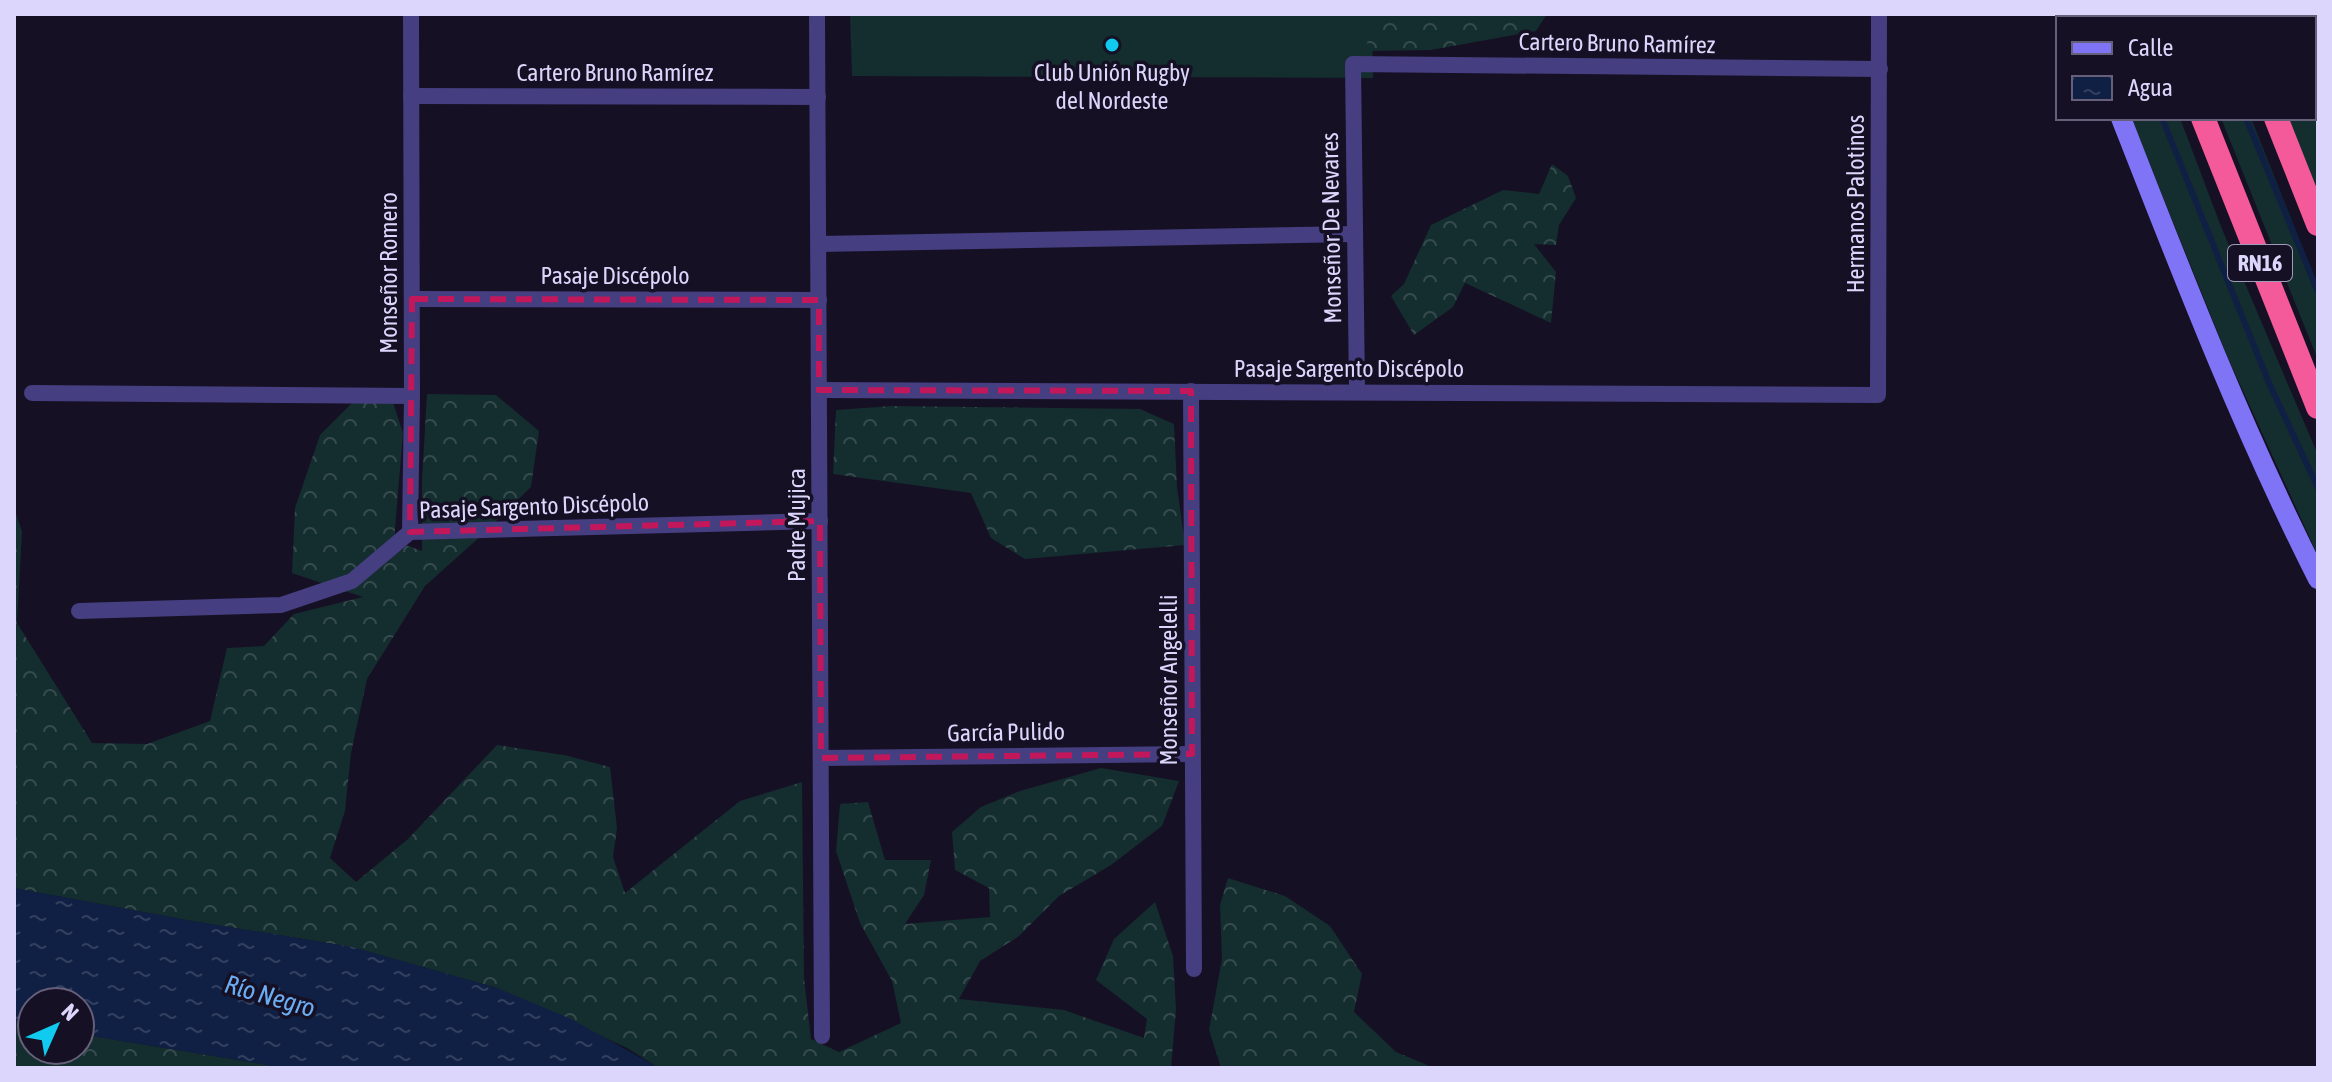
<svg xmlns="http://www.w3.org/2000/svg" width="2332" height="1082" viewBox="0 0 2332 1082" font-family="'Asap Condensed',sans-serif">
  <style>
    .grass { fill: #142d2e }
    .forest { fill: url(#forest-crowns) }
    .water { fill: url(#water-ripples) }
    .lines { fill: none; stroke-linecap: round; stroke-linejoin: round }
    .stream { stroke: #0f2044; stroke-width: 6 }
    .street { stroke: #453e80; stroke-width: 16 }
    .secondary { stroke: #7f74f6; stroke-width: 20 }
    .highway { stroke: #f4599a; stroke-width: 24 }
    .marked { fill: none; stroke: #c2185b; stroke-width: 6; stroke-dasharray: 16 10; stroke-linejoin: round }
    .poi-dot { fill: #10cbef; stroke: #151024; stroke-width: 3 }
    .labels { text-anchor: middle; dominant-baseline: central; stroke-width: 7; stroke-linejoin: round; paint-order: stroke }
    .shield { fill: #151024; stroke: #a19bbb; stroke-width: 2 }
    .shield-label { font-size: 22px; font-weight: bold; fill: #ddd6fc }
    .street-label { font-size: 24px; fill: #ddd6fc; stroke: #151024 }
    .poi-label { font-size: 24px; fill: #ddd6fc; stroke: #151024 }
    .water-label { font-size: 26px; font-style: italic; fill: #6badf5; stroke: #151024 }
  </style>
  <defs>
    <pattern id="forest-crowns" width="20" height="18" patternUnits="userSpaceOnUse" patternTransform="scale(2)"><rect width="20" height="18" fill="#142d2e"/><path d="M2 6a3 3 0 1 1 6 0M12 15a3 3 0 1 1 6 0" fill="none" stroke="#364b4d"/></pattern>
    <pattern id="water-ripples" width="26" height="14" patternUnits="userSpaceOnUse" patternTransform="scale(2)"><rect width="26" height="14" fill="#0f2044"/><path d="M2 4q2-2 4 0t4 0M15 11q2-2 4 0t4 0" fill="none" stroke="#324060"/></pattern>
  </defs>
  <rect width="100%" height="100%" fill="#151024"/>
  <!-- grass -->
  <g class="grass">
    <polygon points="850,14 1372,14 1373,78 852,76"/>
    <polygon points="2314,33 2318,43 2318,201 2286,118 2314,118"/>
    <polygon points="2131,118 2180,118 2222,229 2318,455 2318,556 2228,358"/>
    <polygon points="2221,118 2251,118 2318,286 2318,360"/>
  </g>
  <!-- forest -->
  <g class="forest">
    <polygon points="1365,14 1547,14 1536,31 1431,50 1368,51"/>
    <polygon points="1552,164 1568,176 1576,198 1559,225 1556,245 1534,244 1556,272 1551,323 1465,283 1453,307 1414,335 1391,296 1404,284 1431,225 1503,190 1539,194"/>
    <polygon points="389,390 403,433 394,541 422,551 422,480 427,394 496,395 539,431 531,487 482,535 425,586 367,679 351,753 345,811 330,858 356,882 408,839 497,745 564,755 610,767 617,828 613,857 625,893 740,801 802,782 804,978 811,1039 839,1052 901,1023 892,981 860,923 836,851 840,804 868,802 885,860 931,860 924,895 905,924 990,917 989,888 955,870 952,832 981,807 1020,791 1101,768 1179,781 1162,826 1111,865 1059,896 1019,936 980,961 959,999 1064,1010 1144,1038 1147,1019 1096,980 1114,939 1155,902 1173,956 1176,1009 1171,1068 659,1068 627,1048 497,988 352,947 192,921 14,888 14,509 22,531 17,623 92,743 147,744 210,721 227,648 264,646 294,614 363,597 292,573 295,508 320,435 352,403"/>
    <polygon points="892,406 1140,409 1174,424 1177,487 1185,545 1025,559 991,538 971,493 833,474 836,410"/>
    <polygon points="1228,878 1285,896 1330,926 1362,974 1354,1012 1396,1052 1434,1068 1221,1068 1209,1030 1222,959 1220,905"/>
    <polygon points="14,1022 32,1025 32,1050 80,1050 80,1034 286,1068 14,1068"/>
  </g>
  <!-- water -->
  <polygon class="water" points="14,888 192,921 352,947 497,988 571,1019 659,1068 286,1068 80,1034 80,1002 32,1002 32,1025 14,1022"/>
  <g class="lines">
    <!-- stream -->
    <g class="stream">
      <polyline points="2121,14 2122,18"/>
      <polyline points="2205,14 2206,18"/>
      <polyline points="2310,14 2312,18"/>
      <polyline points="2314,23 2318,33"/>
      <polyline points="2162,118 2269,383 2318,488"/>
      <polyline points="2246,118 2318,292"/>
    </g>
    <!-- street -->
    <g class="street">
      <polyline points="817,14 822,1036"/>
      <polyline points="411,96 818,97"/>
      <polyline points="819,244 1355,234"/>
      <polyline points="412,299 819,300"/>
      <polyline points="819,390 1878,395 1879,14"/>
      <polyline points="1191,391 1194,969"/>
      <polyline points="1357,391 1353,64 1880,69"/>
      <polyline points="32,393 412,396"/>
      <polyline points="410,532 412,396 411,14"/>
      <polyline points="79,611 281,605 352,581 410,532 820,521"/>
      <polyline points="821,758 1192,754"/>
    </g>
    <!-- secondary -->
    <g class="secondary">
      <polyline points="2080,14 2081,18"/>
      <path d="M2121 118C2182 274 2242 429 2318 579"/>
    </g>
    <!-- highway -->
    <g class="highway">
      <polyline points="2162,14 2164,18"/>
      <polyline points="2234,14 2236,18"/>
      <polyline points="2203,118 2318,407"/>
      <polyline points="2276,118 2318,224"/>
    </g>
  </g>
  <!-- marked area -->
  <path class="marked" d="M412 299 819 300V390L1191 391 1192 754 821 758 820 521 410 532Z"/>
  <!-- markers -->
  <circle class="poi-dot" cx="1112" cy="45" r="8"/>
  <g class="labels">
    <!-- shield labels -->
    <rect class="shield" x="2228" y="245" width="64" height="36" rx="6"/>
    <g class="shield-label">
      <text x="2260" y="263">RN16</text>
    </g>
    <!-- street labels -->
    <g class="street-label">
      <text transform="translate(1617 43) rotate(1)">Cartero Bruno Ramírez</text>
      <text x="615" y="72">Cartero Bruno Ramírez</text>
      <text transform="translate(1855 204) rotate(-90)">Hermanos Palotinos</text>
      <text transform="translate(1331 228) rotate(-91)">Monseñor De Nevares</text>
      <text transform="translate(388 273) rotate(-90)">Monseñor Romero</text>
      <text x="615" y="275">Pasaje Discépolo</text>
      <text x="1349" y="368">Pasaje Sargento Discépolo</text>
      <text transform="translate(534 506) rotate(-2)">Pasaje Sargento Discépolo</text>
      <text transform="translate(796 525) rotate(-90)">Padre Mujica</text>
      <text transform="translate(1168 680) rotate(-90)">Monseñor Angelelli</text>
      <text transform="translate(1006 732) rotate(-1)">García Pulido</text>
    </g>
    <!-- poi labels -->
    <g class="poi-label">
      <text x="1112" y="72">Club Unión Rugby<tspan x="1112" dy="28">del Nordeste</tspan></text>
    </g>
    <!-- water labels -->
    <g class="water-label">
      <text transform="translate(270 996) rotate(16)">Río Negro</text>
    </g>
  </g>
  <!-- border -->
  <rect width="2332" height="1082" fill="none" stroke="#ddd6fc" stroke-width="32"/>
  <!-- legend -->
  <rect x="2056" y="16" width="260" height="104" fill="#151024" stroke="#655f7a" stroke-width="2"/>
  <rect x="2072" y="42" width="40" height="12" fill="#7f74f6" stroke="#655f7a" stroke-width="2"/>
  <text x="2128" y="56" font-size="24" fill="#ddd6fc">Calle</text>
  <rect x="2072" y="76" width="40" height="24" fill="url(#water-ripples)" stroke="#655f7a" stroke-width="2"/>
  <text x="2128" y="96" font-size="24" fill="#ddd6fc">Agua</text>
  <!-- north arrow -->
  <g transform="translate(56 1026) rotate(45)"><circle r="38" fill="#151024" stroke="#655f7a" stroke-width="2"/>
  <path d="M0-6L14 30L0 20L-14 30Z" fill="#10cbef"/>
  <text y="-12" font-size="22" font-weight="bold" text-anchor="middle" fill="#ddd6fc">N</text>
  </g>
</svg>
